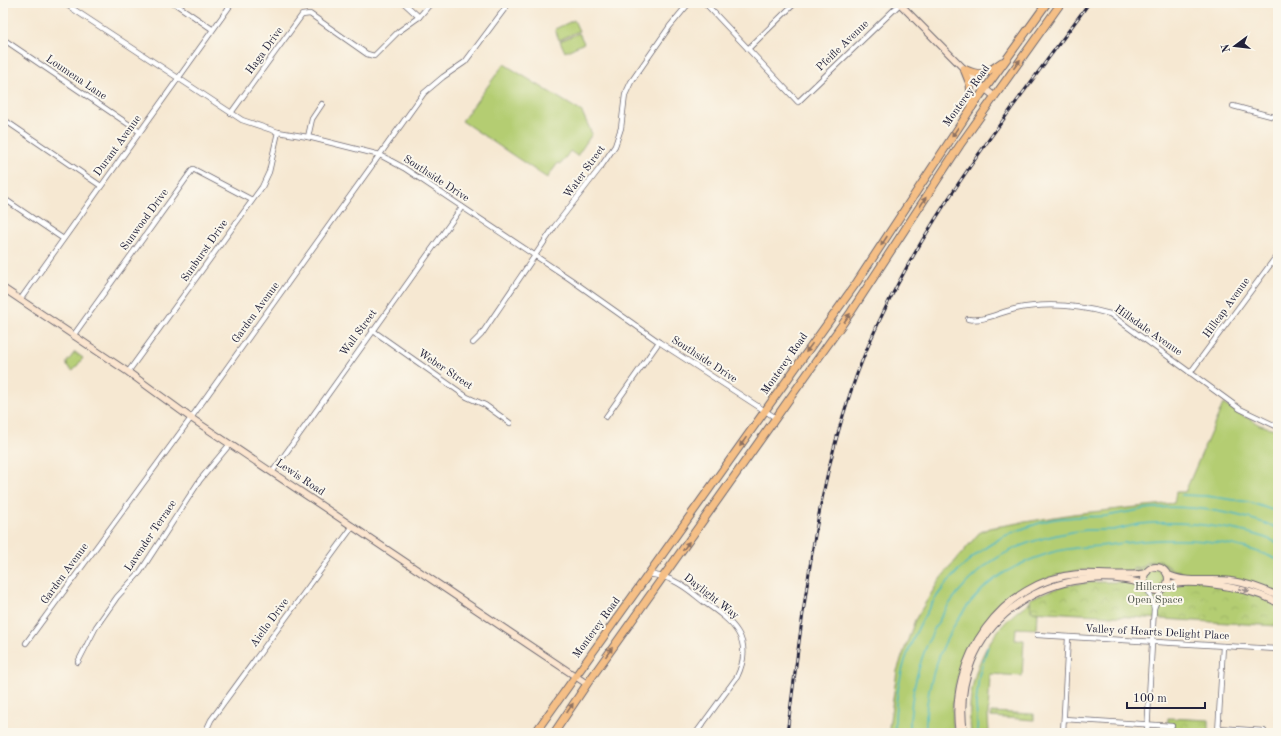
<svg xmlns="http://www.w3.org/2000/svg" width="1281" height="736" viewBox="0 0 1281 736" font-family="'Old Standard TT',serif">
  <style>
    .grass { fill: #b4cd72; stroke: #6b7856 }
    .park { fill: url(#park-crowns); stroke: #6b7856 }
    .lines { fill: none; stroke-linecap: round; stroke-linejoin: round }
    .stream { stroke: #4ab8c3; stroke-width: 1.5 }
    .street-casing { stroke: #6c6770; stroke-width: 6 }
    .secondary-casing { stroke: #6c6770; stroke-width: 8 }
    .primary-casing { stroke: #6c6770; stroke-width: 9 }
    .street { stroke: #fff; stroke-width: 4.5 }
    .secondary { stroke: #fbe5cf; stroke-width: 6 }
    .primary { stroke: #f5bf86; stroke-width: 7 }
    .rail-casing { stroke: #22223b; stroke-width: 3 }
    .rail { stroke: #fbf7ec; stroke-width: 1.5; stroke-dasharray: 4.5; stroke-linecap: butt }
    .oneway { fill: #8c7060 }
    .oneway2 { fill: #998d8c }
    .labels { text-anchor: middle; dominant-baseline: central; stroke-width: 4; stroke-linejoin: round; paint-order: stroke }
    .street-label { font-size: 11px; fill: #22223b; stroke: #fbf7ec }
    .park-label { font-size: 11px; fill: #4e554c; stroke: #fbf7ec }
  </style>
  <defs>
    <pattern id="park-crowns" width="20" height="18" patternUnits="userSpaceOnUse"><rect width="20" height="18" fill="#b4cd72"/><path d="M2 6a3 3 0 1 1 6 0M12 15a3 3 0 1 1 6 0" fill="none" stroke="#9ab064"/></pattern>
  </defs>
  <rect width="100%" height="100%" fill="#fbf7ec"/>
  <filter id="ink" filterUnits="userSpaceOnUse"><feTurbulence type="fractalNoise" baseFrequency=".025" numOctaves="2"/><feDisplacementMap in="SourceGraphic" scale="8" xChannelSelector="R" yChannelSelector="G"/><feConvolveMatrix kernelMatrix="1 2 1 2 8 2 1 2 1" color-interpolation-filters="sRGB"/></filter>
  <filter id="wash" filterUnits="userSpaceOnUse"><feTurbulence type="fractalNoise" baseFrequency=".012" numOctaves="4" result="noise"/><feDisplacementMap in="SourceGraphic" scale="16" xChannelSelector="R" yChannelSelector="G"/><feGaussianBlur stdDeviation="0.9" result="paint"/><feColorMatrix in="noise" values="0 0 0 0 0 0 0 0 0 0 0 0 0 0 0 0 0 1.4 0 .05"/><feComposite in="paint" operator="in"/></filter>
  <g filter="url(#wash)">
    <rect width="100%" height="100%" fill="#f6e8d2"/>
    <!-- grass -->
    <g class="grass">
      <polygon points="574,20 579,31 559,40 555,29"/>
      <polygon points="579,33 584,43 565,52 560,41"/>
      <polygon points="504,64 582,112 592,134 577,156 570,151 561,164 558,163 547,178 462,121"/>
      <path d="M1223 404 1260 425 1278 430V593L1230 578 1181 575 1180 571 1173 570 1160 560 1148 562 1139 568 1134 567 1132 572C1109 571 1087 568 1065 573 994 591 944 660 954 733H890L889 727 897 671 915 620 940 579 979 533 989 528 1073 514 1174 503 1176 492H1185Z"/>
      <path d="M1032 601 1031 611 1038 612 1037 629 1016 628 1015 640H1024L1022 676 990 674 988 715 989 733H971C964 680 986 629 1032 601Z"/>
    </g>
    <!-- park -->
    <g class="park">
      <polygon points="75,352 83,358 73,371 67,366 67,362"/>
      <path d="M1160 561 1172 571 1178 572 1179 575 1226 586 1278 603V626L1031 611 1030 599C1069 580 1092 582 1132 582L1135 568 1139 569 1152 562Z"/>
      <polygon points="991,712 1034,714 1034,720 991,717"/>
      <polygon points="1168,718 1209,720 1209,733 1167,733"/>
    </g>
    <g class="lines">
      <!-- stream -->
      <g class="stream">
        <polyline points="1181,495 1206,496 1249,502 1278,512"/>
        <path d="M895 733C893 656 933 576 1001 538 1015 530 1031 526 1046 521 1066 516 1086 517 1106 516 1122 514 1138 509 1154 508 1195 505 1240 513 1278 528"/>
        <path d="M910 733C909 654 952 568 1031 542 1050 536 1068 532 1087 530 1095 530 1104 530 1112 530 1122 529 1131 525 1141 524 1179 520 1244 527 1278 543"/>
        <path d="M926 733C923 681 947 622 986 586 1003 571 1025 561 1047 554 1069 546 1092 548 1115 544 1167 537 1229 536 1278 560"/>
        <polyline points="978,733 976,705 979,675 988,646"/>
      </g>
    </g>
  </g>
  <g filter="url(#ink)">
    <g class="lines">
      <!-- street casing -->
      <g class="street-casing">
        <g id="street">
          <polyline points="64,3 242,120 278,132 308,137 380,155 404,168 570,279 659,342 776,418"/>
          <polyline points="174,3 212,29"/>
          <polyline points="404,3 419,17"/>
          <polyline points="705,3 798,102 901,3"/>
          <polyline points="3,39 140,132"/>
          <polyline points="748,49 795,3"/>
          <polyline points="1233,106 1278,118"/>
          <polyline points="231,113 302,15 310,14 367,54 374,56 398,32 419,17 431,3"/>
          <polyline points="3,119 101,186"/>
          <polyline points="308,137 312,119 322,104"/>
          <polyline points="3,198 62,238"/>
          <polyline points="20,300 232,3"/>
          <path d="M968 319C984 322 1000 312 1015 309 1048 302 1078 305 1110 314L1240 409 1278 427"/>
          <polyline points="372,330 467,397 485,405 510,423"/>
          <polyline points="73,336 193,169 252,200"/>
          <polyline points="473,343 481,335 555,226 600,168 615,146 621,128 625,95 631,82 670,26 689,3"/>
          <polyline points="128,372 262,187 269,172 278,132"/>
          <polyline points="1190,373 1278,254"/>
          <polyline points="606,417 659,342"/>
          <polyline points="273,471 462,207"/>
          <path d="M650 574C658 576 667 577 674 581 685 586 695 595 704 602 733 622 755 639 737 677L696 733"/>
          <polyline points="1154,608 1162,589"/>
          <polyline points="1037,635 1276,649"/>
          <polyline points="26,643 191,418 424,93 443,77 465,62 509,3"/>
          <polyline points="78,662 96,627 117,597 140,572 200,480 230,444"/>
          <polyline points="1064,719 1172,726"/>
          <polyline points="1219,728 1264,731"/>
          <polyline points="205,733 211,720 353,526"/>
          <polyline points="1063,733 1068,637"/>
          <polyline points="1147,733 1154,608 1148,588"/>
          <polyline points="1218,733 1223,646"/>
        </g>
      </g>
      <!-- secondary casing -->
      <g class="secondary-casing">
        <g id="secondary">
          <polyline points="900,4 979,84 994,96"/>
          <polyline points="3,288 128,372 191,418 587,684"/>
          <circle cx="1156" cy="579" r="12"/>
          <path d="M1167 574C1185 584 1211 578 1231 581 1248 583 1263 589 1278 596"/>
          <path d="M1165 586C1193 577 1253 589 1278 603"/>
          <path d="M959 733C947 660 1002 580 1078 574 1093 572 1137 578 1147 572"/>
          <path d="M964 733C948 627 1047 557 1145 584"/>
        </g>
      </g>
      <!-- primary casing -->
      <g class="primary-casing">
        <g id="primary">
          <path d="M964 69C984 78 986 73 1002 62"/>
          <polyline points="964,69 970,84 972,107"/>
          <polyline points="535,733 857,282 972,107 1047,3"/>
          <polyline points="554,733 587,684 851,312 960,145 1061,3"/>
        </g>
      </g>
      <!-- street -->
      <use href="#street" class="street"/>
      <!-- secondary -->
      <use href="#secondary" class="secondary"/>
      <!-- primary -->
      <use href="#primary" class="primary"/>
      <!-- rail casing -->
      <g class="rail-casing">
        <path id="rail" d="M787 733C803 618 813 502 851 391 900 246 1000 126 1089 3"/>
      </g>
      <!-- rail -->
      <use href="#rail" class="rail"/>
    </g>
    <!-- one-way arrows -->
    <defs><path id="oneway-solid" d="M-6-.8H1V-3.2L6.5 0L1 3.2V.8H-6Z"/></defs>
    <g class="oneway">
      <use href="#oneway-solid" transform="translate(1017 64) rotate(-54)"/>
      <use href="#oneway-solid" transform="translate(955 132) rotate(124)"/>
      <use href="#oneway-solid" transform="translate(923 202) rotate(-57)"/>
      <use href="#oneway-solid" transform="translate(884 241) rotate(123)"/>
      <use href="#oneway-solid" transform="translate(847 318) rotate(-55)"/>
      <use href="#oneway-solid" transform="translate(809 348) rotate(126)"/>
      <use href="#oneway-solid" transform="translate(743 442) rotate(125)"/>
      <use href="#oneway-solid" transform="translate(686 546) rotate(-54)"/>
      <use href="#oneway-solid" transform="translate(609 652) rotate(-54)"/>
      <use href="#oneway-solid" transform="translate(570 708) rotate(-56)"/>
    </g>
    <use class="oneway2" href="#oneway-solid" transform="translate(1244 590) rotate(13)"/>
  </g>
  <g class="labels">
    <!-- street labels -->
    <g class="street-label">
      <text transform="translate(843 46) rotate(-44)">Pfeifle Avenue</text>
      <text transform="translate(265 51) rotate(-54)">Haga Drive</text>
      <text transform="translate(76 78) rotate(34)">Loumena Lane</text>
      <text transform="translate(967 96) rotate(-55)">Monterey Road</text>
      <text transform="translate(118 146) rotate(-54)">Durant Avenue</text>
      <text transform="translate(585 172) rotate(-54)">Water Street</text>
      <text transform="translate(436 179) rotate(33)">Southside Drive</text>
      <text transform="translate(145 220) rotate(-54)">Sunwood Drive</text>
      <text transform="translate(205 251) rotate(-55)">Sunburst Drive</text>
      <text transform="translate(1227 308) rotate(-54)">Hillcap Avenue</text>
      <text transform="translate(256 313) rotate(-54)">Garden Avenue</text>
      <text transform="translate(1148 331) rotate(35)">Hillsdale Avenue</text>
      <text transform="translate(359 333) rotate(-54)">Wall Street</text>
      <text transform="translate(704 360) rotate(33)">Southside Drive</text>
      <text transform="translate(785 364) rotate(-55)">Monterey Road</text>
      <text transform="translate(445 370) rotate(34)">Weber Street</text>
      <text transform="translate(300 478) rotate(34)">Lewis Road</text>
      <text transform="translate(151 536) rotate(-56)">Lavender Terrace</text>
      <text transform="translate(65 574) rotate(-54)">Garden Avenue</text>
      <text transform="translate(711 597) rotate(38)">Daylight Way</text>
      <text transform="translate(270 623) rotate(-54)">Aiello Drive</text>
      <text transform="translate(597 628) rotate(-54)">Monterey Road</text>
      <text transform="translate(1157 633) rotate(3)">Valley of Hearts Delight Place</text>
    </g>
    <!-- park labels -->
    <g class="park-label">
      <text x="1155" y="587">Hillcrest<tspan x="1155" dy="13">Open Space</tspan></text>
    </g>
  </g>
  <!-- margin -->
  <rect width="1281" height="736" fill="none" stroke="#fbf7ec" stroke-width="16"/>
  <!-- north arrow -->
  <g transform="translate(1235 46) rotate(255)" stroke="#fbf7ec" stroke-width="3" paint-order="stroke">
  <path d="M0-3L7 15L0 10L-7 15Z" fill="#22223b"/>
  <text y="-6" font-size="11" font-weight="bold" text-anchor="middle" fill="#22223b">N</text>
  </g>
  <!-- scale -->
  <path d="M1127 702v6h78v-6" fill="none" stroke="#22223b" stroke-width="2"/>
  <text x="1133" y="702" font-size="12" fill="#22223b" stroke="#fbf7ec" stroke-width="3" paint-order="stroke">100 m</text>
</svg>
